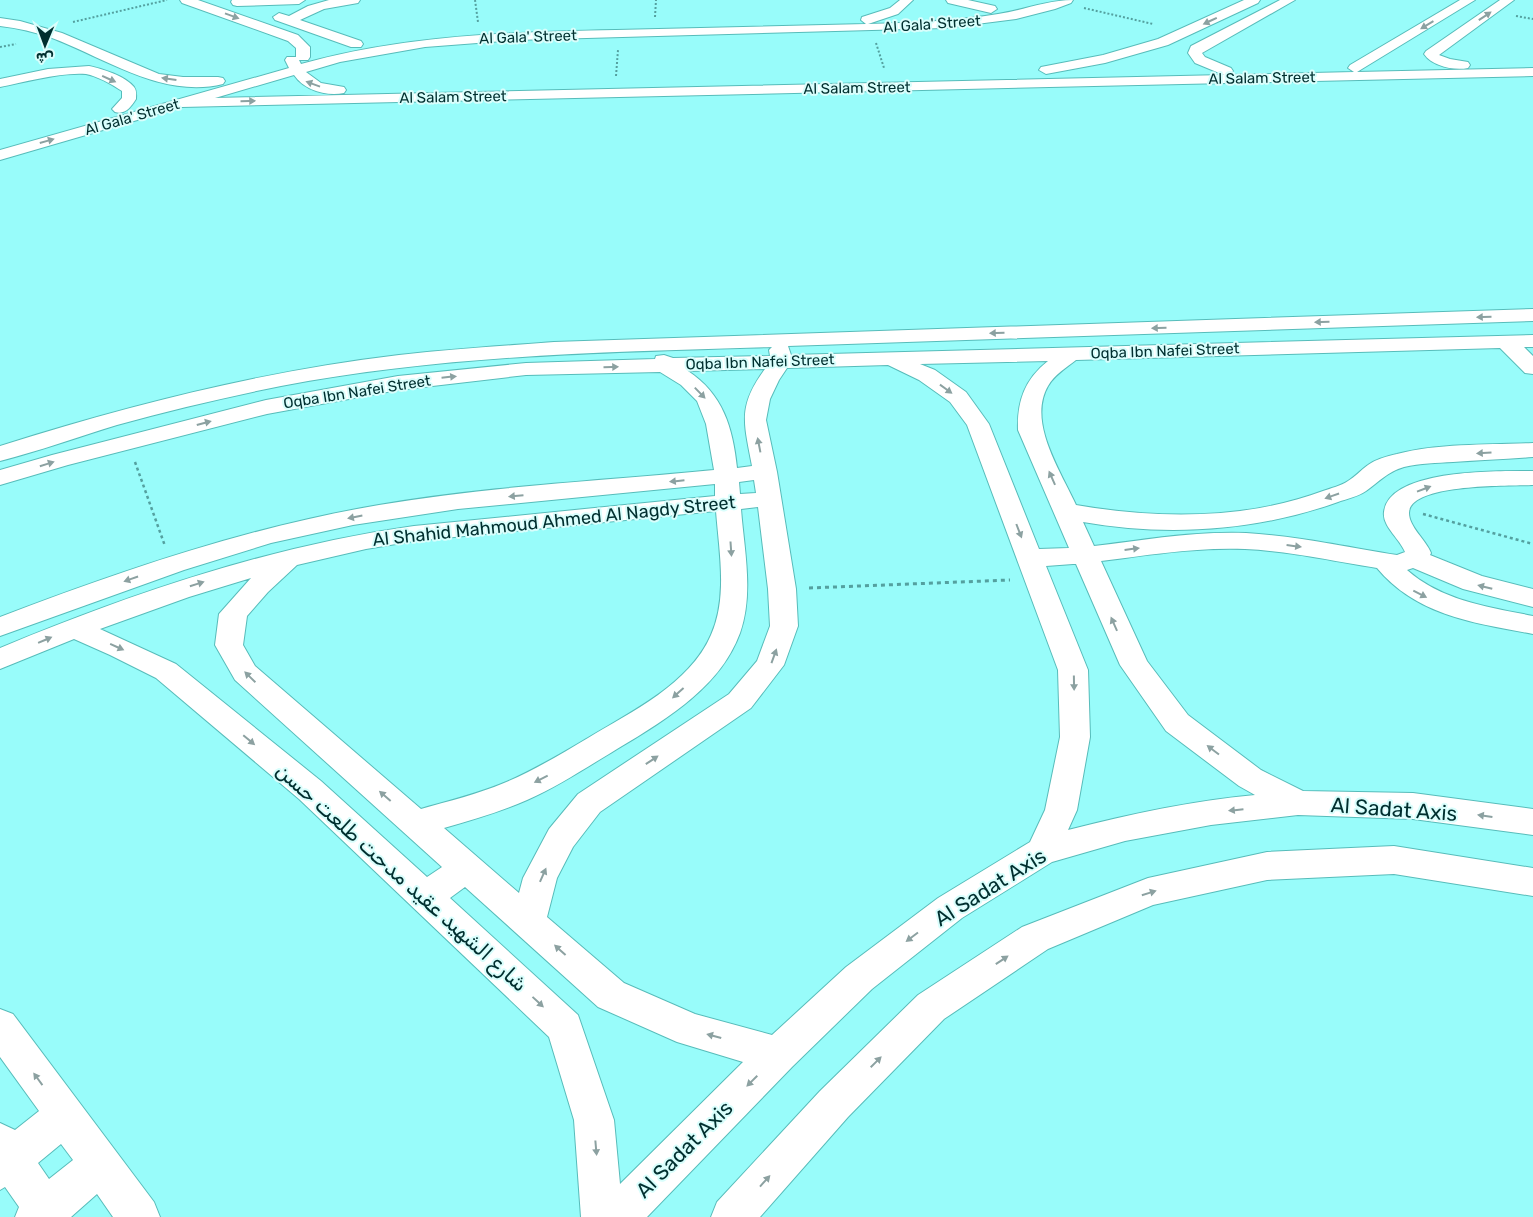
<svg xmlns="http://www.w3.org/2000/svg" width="1533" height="1217" viewBox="0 0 1533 1217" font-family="Rubik,Vazirmatn,sans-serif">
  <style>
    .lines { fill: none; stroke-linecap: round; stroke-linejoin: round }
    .minor-casing { stroke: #57bcba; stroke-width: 2 }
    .path-far2 { stroke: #54a09f; stroke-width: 2; stroke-dasharray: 2 2; stroke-linecap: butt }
    .path-far1 { stroke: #54a09f; stroke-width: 2.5; stroke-dasharray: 3 3; stroke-linecap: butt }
    .path { stroke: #54a09f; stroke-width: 3; stroke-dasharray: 4 4; stroke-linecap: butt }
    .minor { fill: #fff; fill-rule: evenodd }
    .oneway { fill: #8ca1a1 }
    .labels { text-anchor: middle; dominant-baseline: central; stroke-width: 4; stroke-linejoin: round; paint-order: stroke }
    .far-street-label { font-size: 15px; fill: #002f2f; stroke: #d9fefc }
    .street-label { font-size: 18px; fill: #002f2f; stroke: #d9fefc }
    .near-street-label { font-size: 21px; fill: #002f2f; stroke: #d9fefc }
  </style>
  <rect width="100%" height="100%" fill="#98fcfa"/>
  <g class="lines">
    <!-- minor casing -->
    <g class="minor-casing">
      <g id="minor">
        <path d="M180 0H198L298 35 310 47V57L308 60H299L301 64C404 35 510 32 616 30 700 28 783 26 866 24L861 20 862 17 890 8 900 0H913L898 14 868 24C912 23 955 21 998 14 1024 10 1048 0 1073 0L1071 3 1055 9 1016 19 945 28 516 40 425 47 340 62 306 72 321 83 344 87 346 90 344 93C327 97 304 90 294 75L215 98 1224 75 1195 63 1188 53 1191 46 1280 0H1295L1202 53 1205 57 1231 68 1233 71 1228 75 1354 72 1348 68 1350 65 1460 0H1475L1357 72 1533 68V76L182 107 0 160V150L289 68 285 60 287 57H296V48L288 41 182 3Z"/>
        <polygon points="232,0 305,0 299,4 237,6 233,5 231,2"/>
        <polygon points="329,0 360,0 358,3 324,9 300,20 361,41 363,44 361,47 351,47 275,20 273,17 279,13 289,16 308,6"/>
        <polygon points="946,0 968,0 995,6 997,9 991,13 948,3"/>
        <polygon points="1244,0 1260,0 1258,3 1168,45 1105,63 1046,74 1039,70 1041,67 1103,55 1158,39"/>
        <path d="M1500 0H1514L1439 55 1450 59 1468 62 1470 65 1468 68C1454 71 1432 66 1424 54L1426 51Z"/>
        <path d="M0 18 20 21 62 33 159 74 183 77H218L223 78 225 81 223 84C163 99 105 58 52 38 35 32 18 28 0 26Z"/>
        <path d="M89 66C103 69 125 76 134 87 137 91 136 95 136 99 131 107 125 115 115 112L112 109 122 98V91C113 85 97 76 86 74 61 72 25 82 0 87V79L48 69Z"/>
        <path d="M1533 309V321L788 346 791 355 1533 335V347H1524L1533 356V374L1525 373 1500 348 1076 360C1067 367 1054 375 1048 386 1027 422 1061 472 1076 505 1157 519 1245 520 1323 491 1331 488 1341 486 1348 481 1355 477 1361 470 1368 465 1376 459 1388 456 1397 454 1439 443 1489 445 1533 443V457C1506 459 1480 460 1453 462 1437 463 1420 463 1404 467 1387 472 1380 481 1366 491 1359 496 1347 499 1338 502 1257 531 1168 537 1083 522L1094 546C1145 540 1195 531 1246 533 1297 536 1347 547 1397 555L1405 552C1400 539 1382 526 1384 512 1389 468 1501 471 1533 471V485C1511 486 1409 483 1409 513 1409 527 1426 540 1431 553L1430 555 1482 576 1533 589V607L1463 589 1413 568 1407 570C1442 601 1489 607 1533 616V634C1475 623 1417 616 1377 568 1333 561 1289 551 1245 549 1197 547 1149 555 1101 561L1147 661 1188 715 1261 770 1303 791 1413 793 1533 809V835L1413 819 1298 815 1211 825 1125 841 1052 862 962 918 872 989 792 1067 647 1217H581L574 1120 549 1037 299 799 156 678 110 655 74 639 0 669V648C132 593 271 546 414 526L715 496V484L458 509 353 525 271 543 184 570 0 636V617C123 570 249 527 379 505 490 486 602 481 714 470L706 424 697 401 681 385 660 372 526 375 398 390 267 414 68 465 0 485V470L52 455 266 400 398 376 526 363 655 359 656 356 664 355 673 358 770 356 769 350 772 347C607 352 443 355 281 386 226 397 171 410 117 425 78 437 39 451 0 461V446C130 405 263 371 399 355 451 349 502 346 554 342ZM1048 361C1025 379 1017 401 1018 430L1069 548 1039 549 989 424 966 392 935 370 920 364ZM888 365 919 380 950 402 967 425 1058 670 1060 737 1045 810 1030 842 938 898 846 967 772 1035 695 1014 624 983 547 917 557 878 573 847 600 812 751 708 784 665 798 626 796 589 777 472 766 420 770 399 779 380 787 368ZM765 369C737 407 744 423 752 466L737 468C733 428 723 394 688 371ZM754 480 756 493 740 494 739 482ZM758 507 768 589 770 626 757 661 729 694 578 794 549 829 523 878 519 893 444 828C472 820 500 812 527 800 555 788 582 770 609 754 658 724 719 691 740 633 754 593 744 549 741 509ZM716 511C719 551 728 597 711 635 690 684 631 712 588 738 561 754 533 771 504 783 478 794 449 801 421 809L255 666 243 645 247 616 268 592 297 565 366 549 414 541ZM1073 564H1076L1120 665 1166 731 1239 786 1255 795C1191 801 1130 814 1068 830L1077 810 1090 737 1088 670 1046 566ZM251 578 219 614 215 645 235 680 442 867 427 877 321 781 176 664 100 629 189 597ZM465 887 598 1007 677 1042 743 1062 620 1184 614 1120 578 1015 450 898Z"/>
        <polygon points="1394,846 1533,868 1533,896 1394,874 1267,880 1153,905 1048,949 944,1019 848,1117 760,1217 711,1217 717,1202 820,1091 918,995 1022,927 1148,878 1267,852"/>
        <path d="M0 1009 13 1014 154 1202 160 1217H113L97 1194 71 1217H15L19 1207 5 1187 0 1190V1123L15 1130 39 1111 0 1057ZM61 1144 73 1160 49 1179 38 1163Z"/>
      </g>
    </g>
    <!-- path-far2 -->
    <g class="path-far2">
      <polyline points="475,0 478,22"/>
      <polyline points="1084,8 1153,24"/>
      <polyline points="1516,16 1533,19"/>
      <polyline points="655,17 656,0"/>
      <polyline points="73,22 167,0"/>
      <polyline points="876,43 884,68"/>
      <polyline points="0,47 16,44"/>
      <polyline points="616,76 618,50"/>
    </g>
    <!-- path-far1 -->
    <g class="path-far1">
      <polyline points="135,462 165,546"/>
      <polyline points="1423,514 1533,544"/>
    </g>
    <!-- path -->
    <polyline class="path" points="809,588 1010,580"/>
    <!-- minor -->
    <use href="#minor" class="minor"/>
  </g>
  <!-- one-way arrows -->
  <defs><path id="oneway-solid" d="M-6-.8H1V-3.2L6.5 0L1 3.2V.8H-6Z" transform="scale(1.25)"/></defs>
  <g class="oneway">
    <use href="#oneway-solid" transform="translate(232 16) rotate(20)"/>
    <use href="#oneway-solid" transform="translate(1485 16) rotate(-34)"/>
    <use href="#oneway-solid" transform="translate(1210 21) rotate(155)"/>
    <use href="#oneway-solid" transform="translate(1427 25) rotate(149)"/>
    <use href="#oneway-solid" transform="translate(109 79) rotate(24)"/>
    <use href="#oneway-solid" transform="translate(169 79) rotate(-172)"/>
    <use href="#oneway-solid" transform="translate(313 84) rotate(-160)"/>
    <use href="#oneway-solid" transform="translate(248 101) rotate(-1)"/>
    <use href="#oneway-solid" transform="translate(47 141) rotate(-16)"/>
    <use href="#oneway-solid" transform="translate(1484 317) rotate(178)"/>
    <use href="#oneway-solid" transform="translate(1322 322) rotate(178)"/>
    <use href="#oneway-solid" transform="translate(1159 328) rotate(178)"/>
    <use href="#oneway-solid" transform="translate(997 333) rotate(178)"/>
    <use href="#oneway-solid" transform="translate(611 367) rotate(-2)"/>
    <use href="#oneway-solid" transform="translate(449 377) rotate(-6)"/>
    <use href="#oneway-solid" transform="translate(946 389) rotate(36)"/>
    <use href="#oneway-solid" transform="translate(700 393) rotate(46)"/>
    <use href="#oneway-solid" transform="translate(204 423) rotate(-15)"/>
    <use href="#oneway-solid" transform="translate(759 445) rotate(-101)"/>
    <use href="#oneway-solid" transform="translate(1484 453) rotate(177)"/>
    <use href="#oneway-solid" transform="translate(47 464) rotate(-17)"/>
    <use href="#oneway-solid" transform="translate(1052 478) rotate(-114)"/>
    <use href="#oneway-solid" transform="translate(677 481) rotate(174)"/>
    <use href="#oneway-solid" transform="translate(1424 489) rotate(-21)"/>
    <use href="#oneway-solid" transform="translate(516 496) rotate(175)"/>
    <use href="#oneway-solid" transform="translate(1332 496) rotate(161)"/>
    <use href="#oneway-solid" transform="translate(355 517) rotate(169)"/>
    <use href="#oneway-solid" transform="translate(1019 531) rotate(69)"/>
    <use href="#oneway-solid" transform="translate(1294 546) rotate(7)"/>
    <use href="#oneway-solid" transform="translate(731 549) rotate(86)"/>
    <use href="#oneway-solid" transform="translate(1132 549) rotate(-7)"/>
    <use href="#oneway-solid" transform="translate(131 579) rotate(161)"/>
    <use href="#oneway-solid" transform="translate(197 584) rotate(-18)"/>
    <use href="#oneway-solid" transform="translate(1485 587) rotate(-166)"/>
    <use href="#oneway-solid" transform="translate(1420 594) rotate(27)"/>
    <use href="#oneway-solid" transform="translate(1114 624) rotate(-114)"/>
    <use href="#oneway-solid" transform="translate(45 640) rotate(-23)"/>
    <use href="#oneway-solid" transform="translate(117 647) rotate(24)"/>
    <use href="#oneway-solid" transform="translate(774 656) rotate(-70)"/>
    <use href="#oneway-solid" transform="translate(250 677) rotate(-136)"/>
    <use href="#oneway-solid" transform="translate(1074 683) rotate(89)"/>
    <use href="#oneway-solid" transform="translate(678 693) rotate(138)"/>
    <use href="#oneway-solid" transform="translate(249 740) rotate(40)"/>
    <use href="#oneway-solid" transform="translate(1213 750) rotate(-143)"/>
    <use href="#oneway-solid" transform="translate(652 760) rotate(-34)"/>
    <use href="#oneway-solid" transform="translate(541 779) rotate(153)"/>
    <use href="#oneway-solid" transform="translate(385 796) rotate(-139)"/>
    <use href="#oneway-solid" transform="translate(1236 810) rotate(174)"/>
    <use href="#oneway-solid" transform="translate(1485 816) rotate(-172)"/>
    <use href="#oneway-solid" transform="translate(543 875) rotate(-66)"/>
    <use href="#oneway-solid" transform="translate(1149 893) rotate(-17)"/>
    <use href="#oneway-solid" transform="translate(912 937) rotate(143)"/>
    <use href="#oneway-solid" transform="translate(560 950) rotate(-138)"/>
    <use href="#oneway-solid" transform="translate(1002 960) rotate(-34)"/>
    <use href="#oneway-solid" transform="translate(538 1002) rotate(43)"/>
    <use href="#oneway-solid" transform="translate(714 1036) rotate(-165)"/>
    <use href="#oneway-solid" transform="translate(876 1062) rotate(-45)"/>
    <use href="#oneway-solid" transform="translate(38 1079) rotate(-126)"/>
    <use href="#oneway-solid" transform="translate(752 1081) rotate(135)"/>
    <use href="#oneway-solid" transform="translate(596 1148) rotate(85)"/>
    <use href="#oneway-solid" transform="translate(765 1181) rotate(-48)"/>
  </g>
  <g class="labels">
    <!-- far-street labels -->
    <g class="far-street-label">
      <text transform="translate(932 24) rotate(-4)">Al Gala' Street</text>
      <text transform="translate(528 37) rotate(-2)">Al Gala' Street</text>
      <text transform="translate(1262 78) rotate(-1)">Al Salam Street</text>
      <text transform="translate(857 88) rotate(-1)">Al Salam Street</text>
      <text transform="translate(453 97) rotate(-1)">Al Salam Street</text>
      <text transform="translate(132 117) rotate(-16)">Al Gala' Street</text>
      <text transform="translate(1165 351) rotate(-2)">Oqba Ibn Nafei Street</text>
      <text transform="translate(760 362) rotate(-2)">Oqba Ibn Nafei Street</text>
      <text transform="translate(357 392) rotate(-9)">Oqba Ibn Nafei Street</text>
    </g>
    <!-- street labels -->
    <g class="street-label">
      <text transform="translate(554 521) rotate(-6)">Al Shahid Mahmoud Ahmed Al Nagdy Street</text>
    </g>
    <!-- near-street labels -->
    <g class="near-street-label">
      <text transform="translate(1394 809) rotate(4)">Al Sadat Axis</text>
      <text transform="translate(402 877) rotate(42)">شارع الشهيد عقيد مدحت طلعت حسن</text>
      <text transform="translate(990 887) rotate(-32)">Al Sadat Axis</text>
      <text transform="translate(684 1149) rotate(-45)">Al Sadat Axis</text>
    </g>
  </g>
  <!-- north arrow -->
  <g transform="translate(45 45) rotate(181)" stroke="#d9fefc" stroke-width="4" paint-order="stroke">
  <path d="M0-4L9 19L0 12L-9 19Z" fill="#002f2f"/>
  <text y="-8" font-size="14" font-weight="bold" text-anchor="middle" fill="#002f2f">ش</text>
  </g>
</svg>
